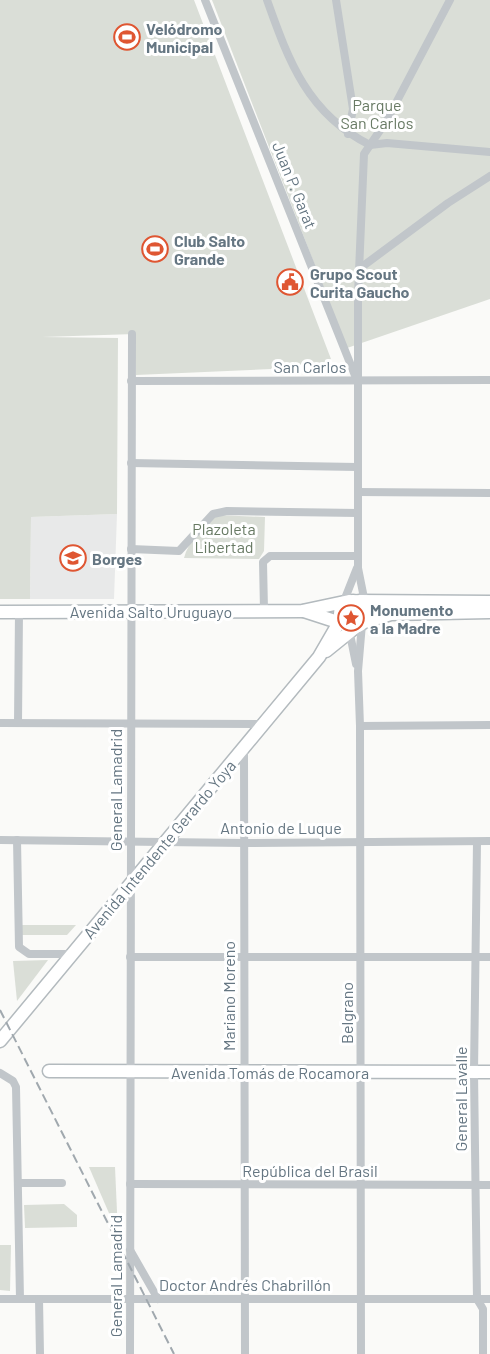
<svg xmlns="http://www.w3.org/2000/svg" width="490" height="1354" viewBox="0 0 490 1354" font-family="Barlow,sans-serif">
  <style>
    .built { fill: #e8e9e9 }
    .green { fill: #daded7 }
    .lines { fill: none; stroke-linecap: round; stroke-linejoin: round }
    .secondary-casing { stroke: #b3babe; stroke-width: 15 }
    .street { stroke: #c1c6ca; stroke-width: 8 }
    .secondary { stroke: #fff; stroke-width: 12 }
    .rail { stroke: #a0a8ae; stroke-width: 2; stroke-dasharray: 9 4.5; stroke-linecap: butt }
    .labels { text-anchor: middle; dominant-baseline: central; stroke-width: 6; stroke-linejoin: round; paint-order: stroke }
    .poi-label { font-size: 16px; font-weight: bold; fill: #657682; stroke: #fff; text-anchor: start }
    .park-label { font-size: 16px; fill: #687a64; stroke: #fff }
    .street-label { font-size: 16px; fill: #657682; stroke: #fff }
  </style>
  <rect width="100%" height="100%" fill="#fafaf8"/>
  <!-- built -->
  <polygon class="built" points="117,514 114,599 30,599 31,517"/>
  <!-- green -->
  <g class="green">
    <polygon points="0,0 194,0 331,359 317,367 136,375 135,334 42,337 118,338 117,514 31,517 30,599 0,599"/>
    <polygon points="212,0 490,0 490,299 347,348"/>
    <path d="M216 515 265 517 264 551 259 559 184 558C188 541 204 527 216 515Z"/>
    <polygon points="20,925 76,925 67,935 20,935"/>
    <polygon points="48,960 17,1001 13,961"/>
    <polygon points="89,1167 115,1167 118,1234"/>
    <polygon points="64,1204 77,1215 77,1227 25,1228 24,1205"/>
    <polygon points="0,1245 11,1245 10,1291 0,1290"/>
  </g>
  <g class="lines">
    <!-- secondary casing -->
    <g class="secondary-casing">
      <g id="secondary">
        <circle cx="353" cy="614" r="13"/>
        <polyline points="359,601 490,602"/>
        <polyline points="304,611 344,624"/>
        <polyline points="0,612 302,611 349,601"/>
        <polyline points="364,622 391,614 490,612"/>
        <polyline points="326,651 357,626"/>
        <polyline points="0,1041 319,657 341,619"/>
        <polyline points="49,1071 490,1072"/>
      </g>
    </g>
    <!-- street -->
    <g class="street">
      <polyline points="205,0 356,378"/>
      <path d="M267 0C289 62 308 114 370 145"/>
      <polyline points="336,0 353,109 348,134"/>
      <polyline points="370,145 387,143 490,152"/>
      <polyline points="359,269 448,203 490,176"/>
      <polyline points="131,381 490,380"/>
      <polyline points="131,463 357,467"/>
      <polyline points="358,492 490,493"/>
      <polyline points="131,549 179,551 213,514 227,511 358,513"/>
      <polyline points="342,606 357,568"/>
      <polyline points="366,608 358,568 358,295 364,154 387,120 450,0"/>
      <polyline points="264,610 263,562 270,556 358,556"/>
      <polyline points="349,629 356,664"/>
      <polyline points="0,723 263,724"/>
      <polyline points="18,723 19,612"/>
      <polyline points="360,726 490,725"/>
      <polyline points="244,747 245,1354"/>
      <polyline points="0,840 244,843 490,841"/>
      <polyline points="17,840 19,947 29,954 72,954"/>
      <polyline points="477,842 474,1072 477,1299 483,1309 483,1354"/>
      <polyline points="130,957 490,957"/>
      <polyline points="0,1073 13,1081 16,1087 20,1299"/>
      <polyline points="19,1183 62,1183"/>
      <polyline points="130,1184 490,1185"/>
      <polyline points="130,1250 158,1299"/>
      <polyline points="0,1299 490,1299"/>
      <polyline points="39,1299 40,1354"/>
      <polyline points="130,1354 132,334"/>
      <polyline points="361,1354 360,726 358,671 362,624"/>
    </g>
    <!-- secondary -->
    <use href="#secondary" class="secondary"/>
    <!-- rail -->
    <polyline class="rail" points="0,1010 174,1354"/>
  </g>
  <!-- icons -->
  <defs>
    <g id="stadium-ring" transform="scale(1.35)"><circle r="9.5" fill="#fff" stroke="#df5632" stroke-width="1.5"/><path d="M0-5a6.5 5 0 1 0 0 10a6.5 5 0 1 0 0-10ZM-3.5-1.8h7v3.6h-7Z" fill="#df5632"/></g>
    <g id="civic-ring" transform="scale(1.35)"><circle r="9.5" fill="#fff" stroke="#df5632" stroke-width="1.5"/><path d="M-.6-6.5H3V-4.5H.6V-3L4-1V1h2V6H-6V1h2V-1L-.6-3ZM-1.2 2.5V6h2.4V2.5Z" fill="#df5632"/></g>
    <g id="school-ring" transform="scale(1.35)"><circle r="9.5" fill="#fff" stroke="#df5632" stroke-width="1.5"/><path d="M0-5L7-2L0 1L-7-2ZM-4 1L0 2.5L4 1V4Q0 6-4 4Z" fill="#df5632"/></g>
    <g id="sight-ring" transform="scale(1.35)"><circle r="9.5" fill="#fff" stroke="#df5632" stroke-width="1.5"/><path d="M0-6L1.8-2.2L6-1.7L2.9 1.2L3.7 5.4L0 3.3L-3.7 5.4L-2.9 1.2L-6-1.7L-1.8-2.2Z" fill="#df5632"/></g>
  </defs>
  <g fill-rule="evenodd">
    <use href="#stadium-ring" x="127" y="37"/>
    <use href="#stadium-ring" x="155" y="249"/>
    <use href="#civic-ring" x="290" y="282"/>
    <use href="#school-ring" x="73" y="558"/>
    <use href="#sight-ring" x="351" y="618"/>
  </g>
  <g class="labels">
    <!-- poi labels -->
    <g class="poi-label">
      <text x="146" y="28">Velódromo<tspan x="146" dy="18">Municipal</tspan></text>
      <text x="174" y="240">Club Salto<tspan x="174" dy="18">Grande</tspan></text>
      <text x="310" y="273">Grupo Scout<tspan x="310" dy="18">Curita Gaucho</tspan></text>
      <text x="92" y="558">Borges</text>
      <text x="370" y="609">Monumento<tspan x="370" dy="18">a la Madre</tspan></text>
    </g>
    <!-- park labels -->
    <g class="park-label">
      <text x="377" y="104">Parque<tspan x="377" dy="18">San Carlos</tspan></text>
      <text x="224" y="528">Plazoleta<tspan x="224" dy="18">Libertad</tspan></text>
    </g>
    <!-- street labels -->
    <g class="street-label">
      <text transform="translate(295 185) rotate(68)">Juan P. Garat</text>
      <text x="310" y="366">San Carlos</text>
      <text x="151" y="611">Avenida Salto Uruguayo</text>
      <text transform="translate(115 790) rotate(-90)">General Lamadrid</text>
      <text x="281" y="827">Antonio de Luque</text>
      <text transform="translate(159 849) rotate(-50)">Avenida Intendente Gerardo Yoya</text>
      <text transform="translate(228 996) rotate(-90)">Mariano Moreno</text>
      <text transform="translate(346 1013) rotate(-90)">Belgrano</text>
      <text x="270" y="1072">Avenida Tomás de Rocamora</text>
      <text transform="translate(460 1099) rotate(-90)">General Lavalle</text>
      <text x="310" y="1170">República del Brasil</text>
      <text transform="translate(115 1276) rotate(-90)">General Lamadrid</text>
      <text x="245" y="1284">Doctor Andrés Chabrillón</text>
    </g>
  </g>
</svg>
